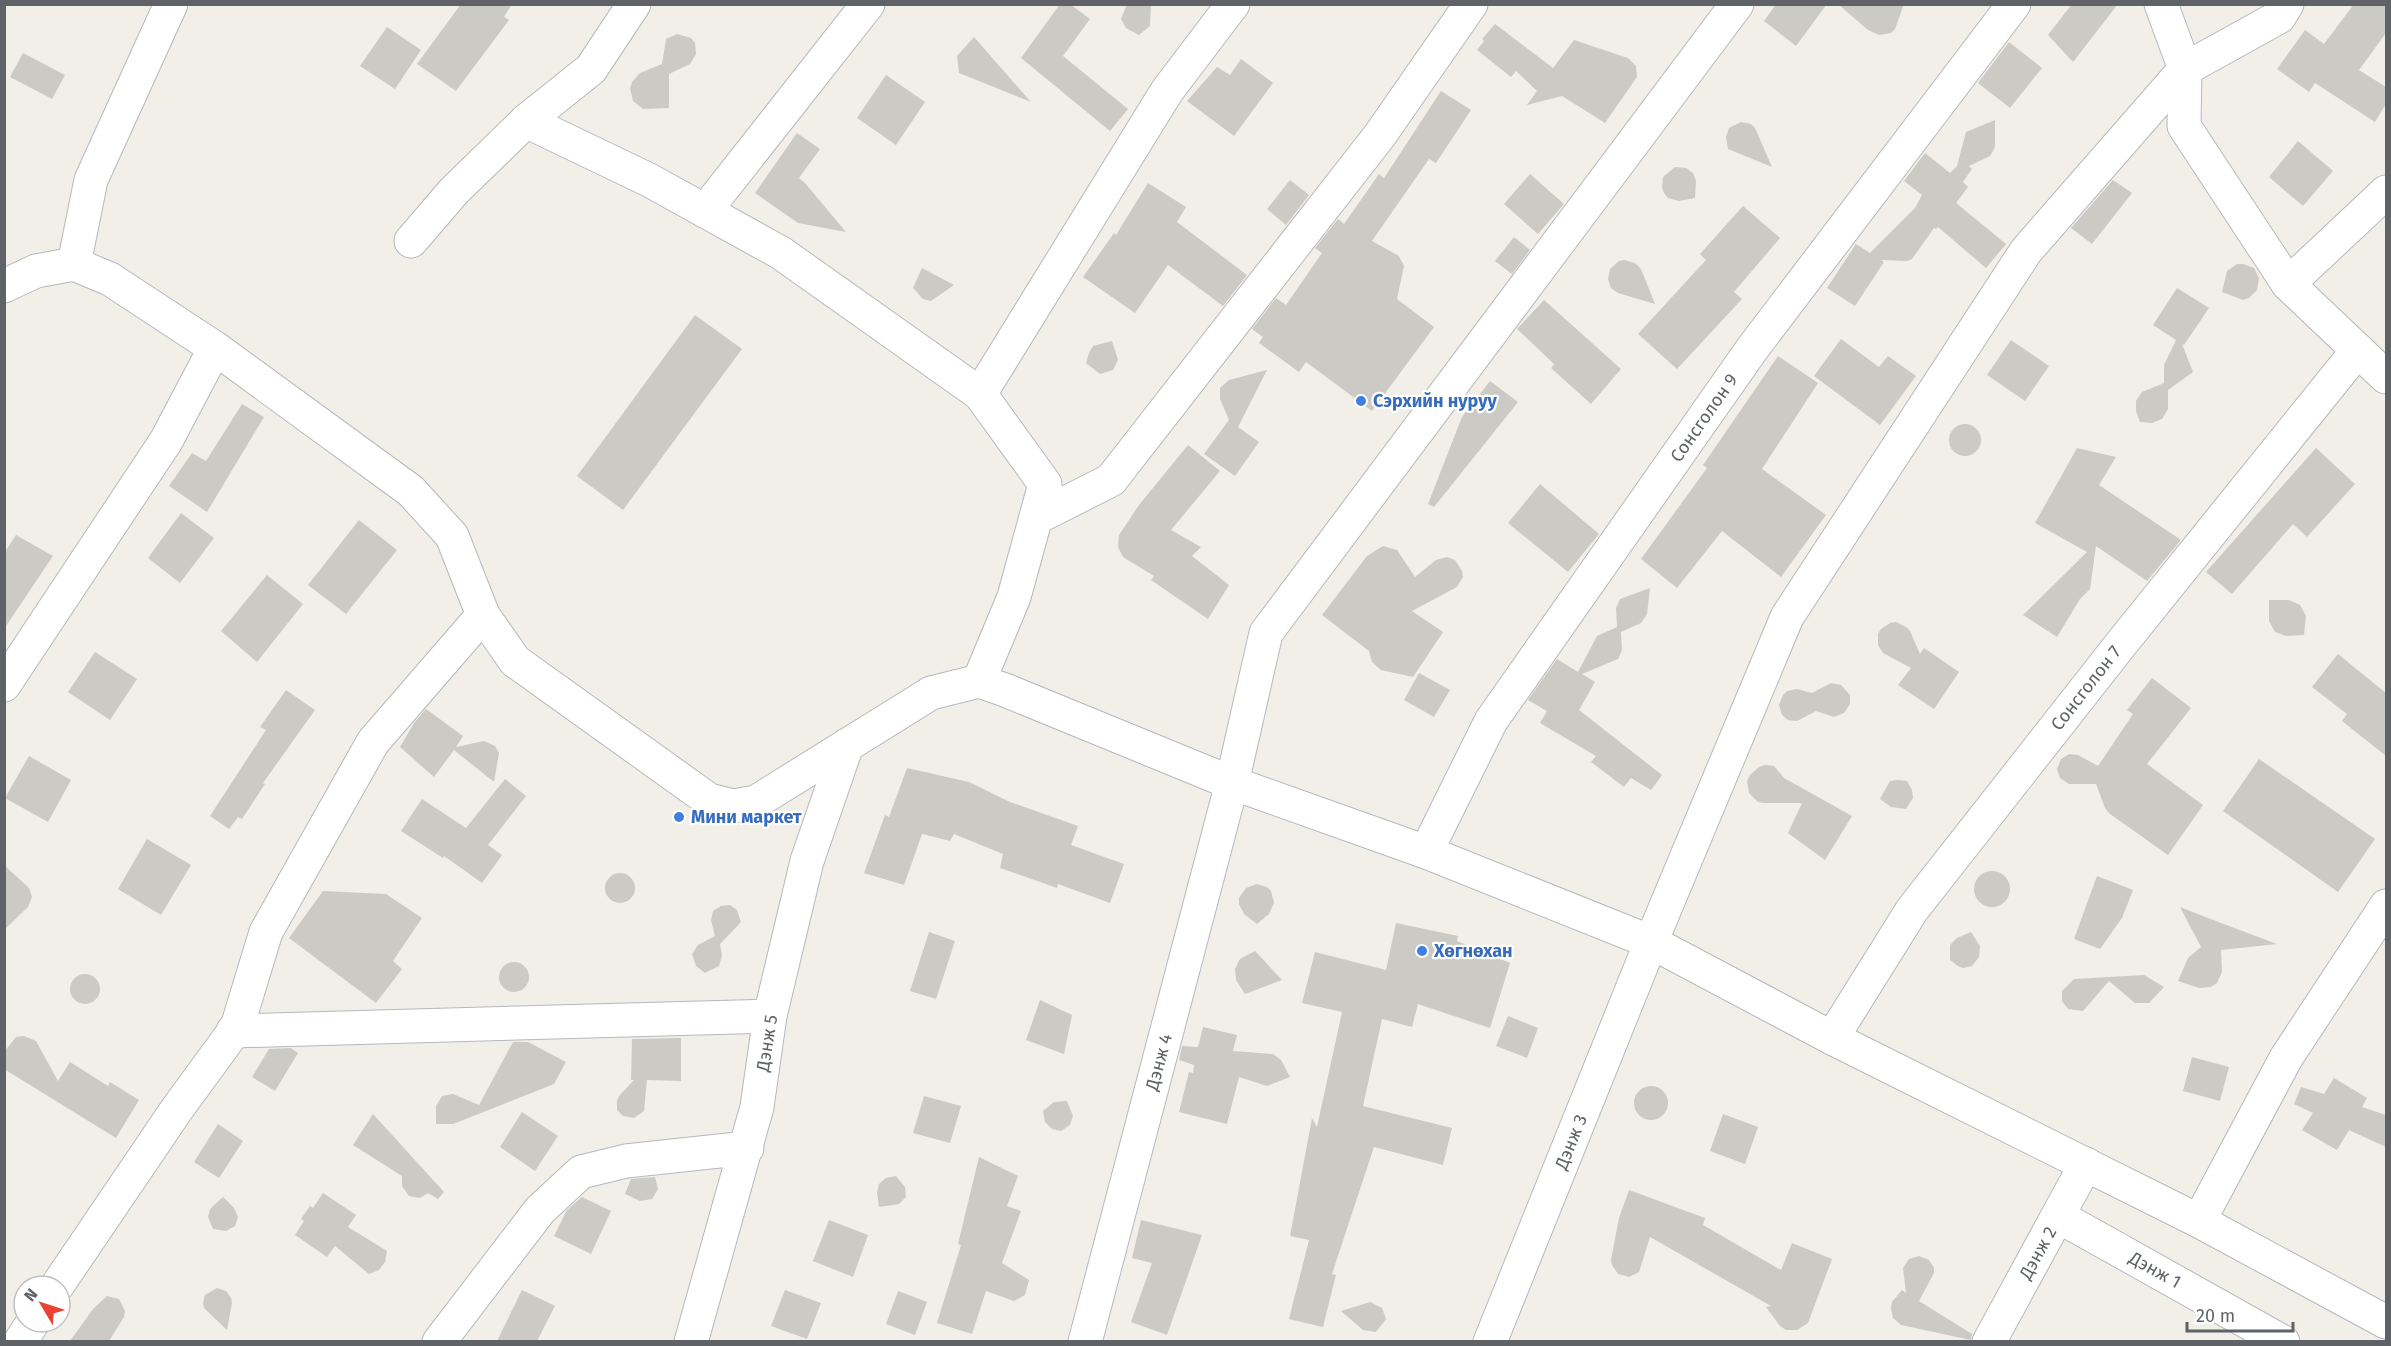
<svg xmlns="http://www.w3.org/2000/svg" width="2391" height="1346" viewBox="0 0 2391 1346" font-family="'Fira Sans',sans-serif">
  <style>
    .building { fill: #cccac5 }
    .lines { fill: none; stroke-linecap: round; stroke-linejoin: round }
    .minor-casing { stroke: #b5b8bc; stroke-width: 35 }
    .minor { stroke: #fff; stroke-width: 33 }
    .shop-dot { fill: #3f7fe0; stroke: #fff; stroke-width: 2 }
    .labels { text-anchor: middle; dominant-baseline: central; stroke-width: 4.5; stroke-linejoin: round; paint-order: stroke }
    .shop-label { font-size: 18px; font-weight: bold; fill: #366cbe; stroke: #fff; text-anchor: start }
    .street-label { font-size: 18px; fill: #5f6368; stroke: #fff }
  </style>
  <rect width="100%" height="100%" fill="#f1efe8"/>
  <!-- building -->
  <g class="building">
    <polygon points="461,4 512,4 504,17 509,20 456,91 417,64"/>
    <polygon points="1060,4 1070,4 1090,19 1063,56 1128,109 1110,131 1021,58"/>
    <polygon points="1127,4 1151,4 1150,26 1139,35 1126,28 1121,19"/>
    <polygon points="1776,4 1827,4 1796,46 1764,21"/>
    <polygon points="1838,4 1904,4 1895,29 1891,33 1879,35 1868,30"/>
    <polygon points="2072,4 2118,4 2073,62 2048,35"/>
    <polygon points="2354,4 2386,4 2386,33 2359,70 2386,87 2386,104 2375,122 2315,83 2309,92 2277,69 2305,30 2324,44"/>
    <polygon points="1495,24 1553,68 1574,40 1628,58 1636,66 1637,77 1605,123 1562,96 1527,105 1537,91 1516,71 1511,77 1477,50 1484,41 1482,39"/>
    <polygon points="387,27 421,50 395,89 360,66"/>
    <polygon points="677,34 691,38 695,43 696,54 690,64 669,74 669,108 643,109 633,101 630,88 632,82 640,73 662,64 666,39"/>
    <polygon points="974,37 1031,102 959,73 957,56"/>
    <polygon points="2009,42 2042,68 2010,108 1978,83"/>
    <polygon points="23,53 65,75 52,99 10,77"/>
    <polygon points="1241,59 1273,83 1234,136 1187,101 1217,67 1230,75"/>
    <polygon points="886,75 925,102 896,145 857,118"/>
    <polygon points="1441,91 1471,110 1436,163 1429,159 1372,241 1399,256 1404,266 1397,299 1434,327 1372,411 1306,362 1299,372 1259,343 1263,337 1252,329 1276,298 1286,305 1322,253 1315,248 1338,219 1344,224 1379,174 1384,178"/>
    <polygon points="1995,120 1995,146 1993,151 1990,156 1969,166 1972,169 1963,182 1968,187 1956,203 2006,244 1986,268 1938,227 1936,229 1934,228 1912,259 1907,261 1881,260 1884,262 1855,306 1827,288 1856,244 1870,253 1915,208 1922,195 1904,181 1925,153 1950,173 1957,166 1966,132"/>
    <polygon points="1741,122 1751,124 1755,128 1772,167 1728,149 1726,137 1729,128"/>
    <polygon points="797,133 820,149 799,178 805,183 846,232 798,223 755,193"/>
    <polygon points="2298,141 2333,171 2303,206 2269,177"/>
    <polygon points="1675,167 1686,168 1693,173 1696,181 1695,198 1679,201 1668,198 1664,193 1662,188 1663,177"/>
    <polygon points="1530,174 1564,204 1538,234 1504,204"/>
    <polygon points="1290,180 1309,195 1286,225 1267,209"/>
    <polygon points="2113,180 2132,193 2092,244 2071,228"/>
    <polygon points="1148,183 1186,207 1177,222 1247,275 1223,306 1168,265 1135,313 1083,277 1114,233 1116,235"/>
    <polygon points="1743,206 1780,238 1734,292 1742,299 1677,369 1638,334 1706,260 1700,254"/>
    <polygon points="1514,237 1530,250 1512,274 1495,261"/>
    <polygon points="1624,260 1635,263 1641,269 1655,304 1618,293 1611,288 1608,279 1610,269 1619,261"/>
    <polygon points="2237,264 2243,264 2254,268 2259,278 2257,290 2249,298 2243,300 2222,292 2227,271"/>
    <polygon points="922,268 954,285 931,301 923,299 913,288"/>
    <polygon points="2177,288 2209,308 2184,345 2182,344 2193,372 2168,390 2168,409 2162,419 2152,423 2140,422 2136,411 2136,401 2142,392 2164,383 2164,365 2176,340 2153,325"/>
    <polygon points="1544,300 1621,369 1591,404 1551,368 1554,364 1517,329"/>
    <polygon points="695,315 742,349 623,510 577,476"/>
    <polygon points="1841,339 1879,367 1888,356 1916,376 1880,425 1814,376"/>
    <polygon points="2011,340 2049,366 2025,401 1987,375"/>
    <polygon points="1112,341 1118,360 1113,370 1100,374 1086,363 1089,353 1093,346"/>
    <polygon points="1778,356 1818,383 1762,469 1826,515 1781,577 1722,531 1677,588 1641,559 1707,468 1703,465"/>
    <polygon points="1267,370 1238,427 1259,442 1235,476 1204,454 1229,420 1220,399 1220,388 1229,380"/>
    <polygon points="1490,381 1518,402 1434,507 1428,504 1462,417"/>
    <polygon points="242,404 264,417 207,512 169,486 192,453 206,461"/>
    <circle cx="1965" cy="440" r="16"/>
    <polygon points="1188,445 1220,471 1171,530 1201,547 1192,556 1229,585 1208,619 1151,580 1154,576 1123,557 1118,547 1119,535 1139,505"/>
    <polygon points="2077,448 2116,457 2099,485 2181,540 2147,581 2096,546 2090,589 2080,599 2057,637 2023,615 2087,552 2035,523"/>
    <polygon points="2316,448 2355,484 2307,537 2293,524 2232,594 2206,572"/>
    <polygon points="1540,484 1599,534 1568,572 1508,523"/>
    <polygon points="181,513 214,538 180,583 148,558"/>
    <polygon points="359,520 397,550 346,614 308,585"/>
    <polygon points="16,535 53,556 4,629 4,553"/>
    <polygon points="1383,546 1397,550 1415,577 1436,560 1447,557 1455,560 1462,571 1463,577 1457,587 1412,611 1443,632 1413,677 1381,670 1372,662 1369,651 1322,615 1367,556"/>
    <polygon points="267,575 303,604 257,662 221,631"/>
    <polygon points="1650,588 1647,614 1641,623 1621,632 1622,650 1618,659 1582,674 1595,682 1579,710 1662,775 1651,790 1631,778 1624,787 1591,762 1596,756 1540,723 1547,711 1528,700 1557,659 1578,672 1597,636 1617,627 1616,608 1620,599"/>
    <polygon points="2269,600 2289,600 2300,605 2306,616 2304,635 2286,636 2275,632 2269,621"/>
    <polygon points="1896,622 1906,627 1910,631 1920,654 1924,648 1959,672 1934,709 1898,685 1911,668 1883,653 1878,645 1878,634 1881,629 1890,623"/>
    <polygon points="95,652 137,679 110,720 68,692"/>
    <polygon points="2338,654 2386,693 2386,756 2342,721 2347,714 2312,687"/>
    <polygon points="1419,673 1450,690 1434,717 1404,700"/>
    <polygon points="2152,678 2191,708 2147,764 2203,805 2168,855 2110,814 2105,808 2096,784 2069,784 2060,778 2057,769 2061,759 2069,754 2078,755 2098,766 2133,714 2127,710"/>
    <polygon points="1831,683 1841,685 1850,695 1850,704 1844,713 1834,717 1816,711 1797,721 1788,720 1782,715 1779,705 1783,695 1787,691 1797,689 1812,693"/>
    <polygon points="286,690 315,710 263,783 265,784 242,819 238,817 229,829 210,816 266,730 260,727"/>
    <polygon points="426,709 463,736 456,747 484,741 495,746 499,753 494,782 454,750 434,777 400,747 414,723"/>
    <polygon points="29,756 71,780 48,822 5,798"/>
    <polygon points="2259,759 2375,839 2338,892 2223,811"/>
    <polygon points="1765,765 1774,766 1784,778 1852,816 1825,860 1788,833 1802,803 1764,803 1758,802 1749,793 1747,781 1750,775 1759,767"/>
    <polygon points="907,768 969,782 1010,802 1078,826 1071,845 1124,864 1110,903 1058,884 1057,888 1000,868 1003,854 954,834 950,841 922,834 904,885 864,873 885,815 889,817"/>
    <polygon points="505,779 526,796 488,845 502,855 482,883 444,856 443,858 401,831 422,799 466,828"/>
    <polygon points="1898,780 1907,781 1912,790 1913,798 1906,809 1891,807 1880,799 1890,781"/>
    <polygon points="147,839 191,865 161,915 118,889"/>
    <polygon points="4,865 29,888 32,897 28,907 4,930"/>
    <circle cx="1992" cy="889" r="18"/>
    <circle cx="620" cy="888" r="15"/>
    <polygon points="2097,876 2133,890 2122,918 2100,949 2074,939"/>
    <polygon points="1257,884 1267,887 1271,891 1274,903 1269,914 1257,924 1244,914 1239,904 1239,898 1246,888"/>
    <polygon points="323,891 386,894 422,918 393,961 402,969 376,1003 289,938"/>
    <polygon points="730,905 737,910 741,922 720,944 722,956 719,966 705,973 696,966 692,954 698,945 715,936 711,920 713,911 721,906"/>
    <polygon points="2180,907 2221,923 2277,944 2221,950 2222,972 2217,983 2211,987 2199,988 2178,981 2188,958 2201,947"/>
    <polygon points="1396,923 1458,936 1457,941 1510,963 1490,1028 1418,1004 1412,1027 1382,1019 1363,1106 1452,1128 1443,1165 1374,1147 1332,1274 1336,1275 1323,1327 1289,1319 1309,1240 1290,1236 1312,1118 1317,1127 1342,1012 1302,1003 1315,952 1386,970"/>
    <polygon points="929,932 955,941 936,999 910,991"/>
    <polygon points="1971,932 1980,946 1979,957 1972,966 1963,968 1958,966 1950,960 1950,945 1957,938"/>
    <polygon points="1255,951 1282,980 1245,994 1236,980 1235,969 1240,959"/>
    <circle cx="514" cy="977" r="15"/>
    <circle cx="85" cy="989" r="15"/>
    <polygon points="2144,975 2164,987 2149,1003 2135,1003 2109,981 2083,1011 2068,1009 2062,1001 2062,991 2074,979"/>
    <polygon points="1040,1000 1072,1015 1064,1054 1026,1040"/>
    <polygon points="1508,1016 1538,1028 1527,1058 1496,1046"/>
    <polygon points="1203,1027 1237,1035 1233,1051 1273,1054 1281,1060 1290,1077 1267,1086 1239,1077 1227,1124 1179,1112 1189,1072 1193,1073 1194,1065 1179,1060 1182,1046 1198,1047"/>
    <polygon points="24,1036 36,1041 58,1081 70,1062 108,1086 110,1082 139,1100 116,1138 4,1069 4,1052 16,1037"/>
    <polygon points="681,1038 681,1081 647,1080 644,1111 634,1118 623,1116 617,1110 617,1101 619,1096 634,1080 631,1080 632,1039"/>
    <polygon points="513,1042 528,1042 566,1062 554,1084 453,1124 436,1124 436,1106 442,1096 453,1094 479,1105"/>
    <polygon points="291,1048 298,1053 275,1091 252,1077 269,1049"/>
    <polygon points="2192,1057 2229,1067 2220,1101 2183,1091"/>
    <polygon points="2334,1078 2367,1098 2362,1107 2386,1115 2386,1147 2349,1130 2337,1150 2302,1130 2313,1113 2294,1104 2301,1087 2324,1094"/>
    <circle cx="1651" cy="1103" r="17"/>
    <polygon points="924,1096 961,1106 950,1143 913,1133"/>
    <polygon points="1067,1101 1073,1116 1070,1125 1061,1131 1052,1129 1045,1122 1043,1111 1054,1102"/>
    <polygon points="522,1112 558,1136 535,1171 500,1147"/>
    <polygon points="373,1114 444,1192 438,1199 428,1193 420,1198 409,1196 402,1186 402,1176 353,1145"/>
    <polygon points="1723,1114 1758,1127 1745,1164 1710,1151"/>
    <polygon points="218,1124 243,1141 219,1178 194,1162"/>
    <polygon points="979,1157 1018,1176 1007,1206 1021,1211 1002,1263 1029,1280 1025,1295 1014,1301 986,1291 972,1334 937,1323 961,1245 958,1244"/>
    <polygon points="896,1176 905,1187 906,1197 899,1204 879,1207 877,1192 879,1184 886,1178"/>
    <polygon points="655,1177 658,1189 652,1199 640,1201 625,1194 631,1179"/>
    <polygon points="1629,1190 1705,1218 1703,1225 1781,1270 1792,1243 1832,1259 1808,1323 1797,1330 1786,1330 1780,1326 1766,1307 1771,1306 1650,1237 1639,1272 1629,1277 1618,1274 1612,1265 1611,1260 1619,1218"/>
    <polygon points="323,1193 356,1215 348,1227 387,1251 385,1262 379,1270 369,1274 335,1246 327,1257 295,1235 304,1221 301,1219 310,1206 313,1208"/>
    <polygon points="223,1197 234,1208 238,1217 235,1226 226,1231 213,1229 208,1217 210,1209"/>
    <polygon points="582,1197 611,1211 591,1254 554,1236 567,1210"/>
    <polygon points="829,1220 868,1235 853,1277 813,1261"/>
    <polygon points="1141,1220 1202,1235 1167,1335 1131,1322 1152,1263 1132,1258"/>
    <polygon points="1919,1256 1929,1260 1934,1268 1934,1273 1919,1301 1972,1334 1971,1340 1901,1325 1893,1318 1891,1308 1892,1302 1902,1290 1906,1293 1903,1268 1909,1259"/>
    <polygon points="217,1288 226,1291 231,1298 232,1303 227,1330 204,1308 203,1303 205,1295"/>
    <polygon points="522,1290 555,1306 537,1341 497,1341"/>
    <polygon points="785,1290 821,1303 807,1339 771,1326"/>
    <polygon points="898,1291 927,1302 915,1335 886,1324"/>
    <polygon points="107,1296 119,1299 125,1311 124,1317 109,1341 70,1341 93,1309"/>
    <polygon points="1370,1302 1382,1308 1386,1319 1376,1332 1363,1330 1341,1311"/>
  </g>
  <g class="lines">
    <!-- minor casing -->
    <g class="minor-casing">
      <g id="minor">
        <polyline points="2161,4 2185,69 2184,126 2288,284 2386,377"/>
        <polyline points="526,121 649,180 781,253 980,394 1045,484 1014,597 979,681"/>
        <polyline points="705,211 868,4"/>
        <polyline points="411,241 454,191 526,121 591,69 634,4"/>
        <polyline points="74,264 91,180 171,4"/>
        <polyline points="2288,284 2386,192"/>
        <polyline points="4,286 36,271 74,264 110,279 215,348 411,491 452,536 483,615 515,661 709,800 733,806 756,802 931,693 979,681 1005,690 1232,783 1426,852 1651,942 1832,1038 2199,1221 2386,1322"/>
        <polyline points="980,394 1167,91 1233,4"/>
        <polyline points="1036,518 1111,480 1380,135 1471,4"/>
        <polyline points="4,685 166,441 215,348"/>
        <polyline points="1426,852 1491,721 1752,349 2014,4"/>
        <polyline points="233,1031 770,1016"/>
        <polyline points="1832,1038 1912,910 2121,644 2358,350"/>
        <polyline points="2058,1216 2283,1342"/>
        <polyline points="2199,1221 2286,1058 2386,906"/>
        <polyline points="57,1286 177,1109 237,1027 266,932 373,742 483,615"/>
        <polyline points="20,1342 33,1322"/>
        <polyline points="439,1342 540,1210 581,1172 626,1161 747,1148"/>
        <polyline points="691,1342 757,1107 770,1016 807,861 847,745"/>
        <polyline points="1085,1342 1232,783 1266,633 1737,4"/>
        <polyline points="1490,1342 1651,942 1787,617 2026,251 2185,69 2279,17 2287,4"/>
        <polyline points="1989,1342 2086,1164"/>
      </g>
    </g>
    <!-- minor -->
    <use href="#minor" class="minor"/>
  </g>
  <!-- markers -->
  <g class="shop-dot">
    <circle cx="1361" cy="401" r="6"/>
    <circle cx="679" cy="817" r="6"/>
    <circle cx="1422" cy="951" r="6"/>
  </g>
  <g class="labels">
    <!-- shop labels -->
    <g class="shop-label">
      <text x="1373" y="401">Сэрхийн нуруу</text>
      <text x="691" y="817">Мини маркет</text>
      <text x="1434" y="951">Хөгнөхан</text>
    </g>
    <!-- street labels -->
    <g class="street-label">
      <text transform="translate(1704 418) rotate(-55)">Сонсголон 9</text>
      <text transform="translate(2086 688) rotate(-52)">Сонсголон 7</text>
      <text transform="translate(767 1043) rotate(-81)">Дэнж 5</text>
      <text transform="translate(1159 1062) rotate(-75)">Дэнж 4</text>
      <text transform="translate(1571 1142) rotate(-68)">Дэнж 3</text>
      <text transform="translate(2038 1253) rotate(-61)">Дэнж 2</text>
      <text transform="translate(2155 1270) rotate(29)">Дэнж 1</text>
    </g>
  </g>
  <!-- border -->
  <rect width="2391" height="1346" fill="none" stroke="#5f6368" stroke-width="12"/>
  <!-- north arrow -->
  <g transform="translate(42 1304) rotate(309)"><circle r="28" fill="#ffffff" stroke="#bfc1c3" stroke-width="1.5"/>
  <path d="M0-4.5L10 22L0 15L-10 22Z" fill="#ea4335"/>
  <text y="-9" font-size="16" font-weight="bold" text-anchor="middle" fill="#5f6368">N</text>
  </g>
  <!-- scale -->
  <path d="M2187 1322v9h106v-9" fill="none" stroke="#5f6368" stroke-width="3"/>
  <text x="2196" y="1322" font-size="18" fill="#5f6368" stroke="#ffffff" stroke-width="4.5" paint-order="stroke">20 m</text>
</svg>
